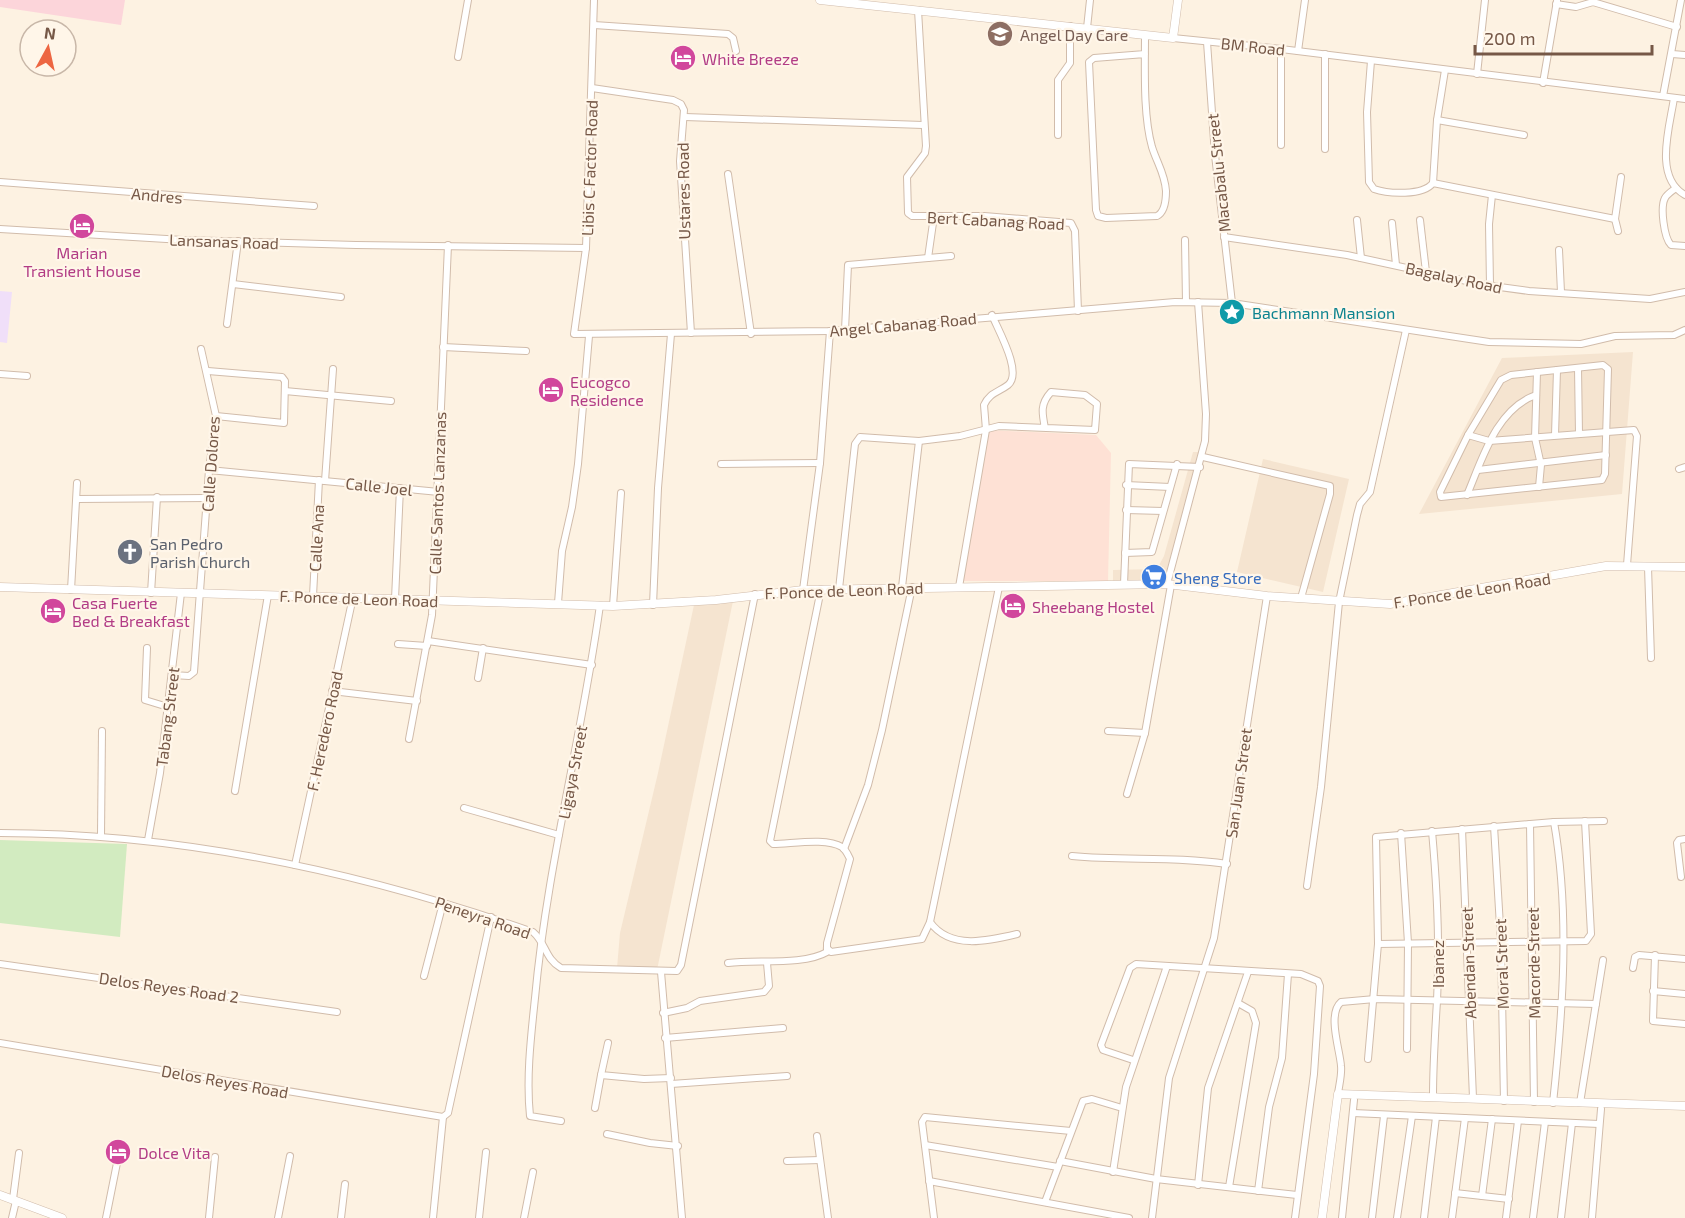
<svg xmlns="http://www.w3.org/2000/svg" width="1685" height="1218" viewBox="0 0 1685 1218" font-family="'Exo 2',sans-serif">
  <style>
    .residential { fill: #f5e4d0 }
    .commercial { fill: #fee1d5 }
    .education { fill: #f0dff9 }
    .medical { fill: #fcd5da }
    .green { fill: #d2ebc0 }
    .lines { fill: none; stroke-linecap: round; stroke-linejoin: round }
    .minor-casing { stroke: #d1bcab; stroke-width: 8 }
    .tertiary-casing { stroke: #d1bcab; stroke-width: 9 }
    .minor { stroke: #fff; stroke-width: 6 }
    .tertiary { stroke: #fff; stroke-width: 8 }
    .labels { text-anchor: middle; dominant-baseline: central; stroke-width: 4.5; stroke-linejoin: round; paint-order: stroke }
    .education-label { font-size: 16px; fill: #785e54; stroke: #fff6e9; text-anchor: start }
    .street-label { font-size: 16px; fill: #765847; stroke: #fff6e9 }
    .hotel-label { font-size: 16px; fill: #b23c85; stroke: #fff6e9; text-anchor: start }
    .culture-label { font-size: 16px; fill: #0d838f; stroke: #fff6e9; text-anchor: start }
    .worship-label { font-size: 16px; fill: #5b616d; stroke: #fff6e9; text-anchor: start }
    .shop-label { font-size: 16px; fill: #366cbe; stroke: #fff6e9; text-anchor: start }
  </style>
  <rect width="100%" height="100%" fill="#fdf2e2"/>
  <!-- residential -->
  <g class="residential">
    <polygon points="1633,352 1622,494 1419,514 1502,358"/>
    <polygon points="1193,452 1200,452 1164,580 1113,581 1113,570 1157,569 1164,556"/>
    <polygon points="1263,459 1349,479 1323,592 1237,572"/>
    <polygon points="733,601 657,970 617,968 620,933 658,773 694,605"/>
  </g>
  <!-- commercial -->
  <polygon class="commercial" points="986,430 1096,435 1111,453 1108,581 960,581"/>
  <!-- education -->
  <polygon class="education" points="0,291 12,292 7,343 0,342"/>
  <!-- medical -->
  <polygon class="medical" points="0,0 125,0 121,25 0,7"/>
  <!-- green -->
  <polygon class="green" points="0,840 127,844 120,937 0,923"/>
  <g class="lines">
    <!-- minor casing -->
    <g class="minor-casing">
      <g id="minor">
        <polyline points="594,0 586,248 574,334 830,331 1175,302 1232,303 1489,342 1581,344 1615,336 1674,335 1685,330"/>
        <polyline points="1556,4 1576,7 1593,2 1677,27"/>
        <polyline points="918,10 926,146 925,153 907,177 908,213 912,216 984,216 1071,223 1075,231 1078,311"/>
        <polyline points="594,25 728,34 733,38 736,51"/>
        <polyline points="1087,28 1090,0"/>
        <path d="M1145 35C1145 69 1143 115 1152 147 1157 163 1165 174 1166 191 1166 200 1165 212 1157 216L1106 218 1098 216 1096 210 1089 62 1094 58 1145 54"/>
        <polyline points="1173,38 1281,49 1685,99"/>
        <polyline points="1207,42 1215,155 1232,303"/>
        <polyline points="1281,49 1281,145"/>
        <polyline points="1298,51 1305,0"/>
        <polyline points="1672,54 1685,55"/>
        <polyline points="458,57 468,0"/>
        <path d="M1371 61 1367 112 1369 182 1374 189C1388 194 1423 196 1433 183L1615 219 1621 177"/>
        <polyline points="1477,74 1485,0"/>
        <polyline points="1543,83 1557,1"/>
        <polyline points="592,88 673,100 681,104 684,110 680,161 691,333"/>
        <polyline points="1663,96 1681,0"/>
        <path d="M1674 98C1670 126 1653 177 1685 195"/>
        <polyline points="685,117 923,125"/>
        <polyline points="1437,120 1524,135"/>
        <polyline points="1058,135 1058,80 1070,63 1070,26"/>
        <polyline points="1325,149 1325,54"/>
        <polyline points="728,174 751,334"/>
        <polyline points="0,182 314,206"/>
        <polyline points="1433,183 1437,120 1445,70"/>
        <path d="M1676 188C1672 191 1667 194 1665 198 1660 207 1664 238 1671 245L1685 246"/>
        <polyline points="1615,219 1618,231"/>
        <polyline points="1357,220 1361,258"/>
        <polyline points="1420,220 1426,272"/>
        <polyline points="1392,223 1396,265"/>
        <polyline points="0,229 183,240 356,245 586,248"/>
        <polyline points="1224,237 1347,255 1485,285 1529,291 1650,299 1685,292"/>
        <polyline points="1185,240 1186,302"/>
        <polyline points="1559,250 1561,292"/>
        <polyline points="928,258 934,216"/>
        <polyline points="233,284 341,297"/>
        <polyline points="1490,285 1489,224 1492,195"/>
        <polyline points="227,324 238,241"/>
        <polyline points="845,330 848,265 951,256"/>
        <polyline points="443,347 526,351"/>
        <polygon points="1603,365 1608,369 1605,474 1602,480 1441,497 1440,492 1468,435 1501,380 1511,375"/>
        <polyline points="1578,368 1579,434"/>
        <polyline points="208,371 282,377 285,381 284,423 216,416"/>
        <polyline points="1537,372 1535,438 1541,465 1539,487"/>
        <polyline points="0,374 27,376"/>
        <polyline points="285,391 391,401"/>
        <polyline points="1468,435 1489,441 1634,430 1637,436 1627,565"/>
        <polyline points="1555,435 1557,370"/>
        <polyline points="1203,457 1330,486 1330,494 1301,598"/>
        <polyline points="721,464 820,463"/>
        <polyline points="1679,469 1685,467"/>
        <polyline points="209,470 439,492"/>
        <polyline points="1478,470 1606,455"/>
        <polyline points="325,481 333,369"/>
        <polyline points="1126,485 1170,487"/>
        <path d="M1467 495C1482 460 1496 409 1536 395"/>
        <polyline points="77,499 207,498"/>
        <polyline points="1126,510 1163,511"/>
        <polyline points="1125,553 1152,552 1177,464"/>
        <polyline points="1648,567 1651,658"/>
        <polyline points="1124,584 1129,464 1200,467"/>
        <polyline points="1167,584 1205,441 1206,414 1198,302"/>
        <polyline points="902,587 919,441"/>
        <path d="M959 587 986 430 984 405C989 393 999 392 1008 385 1023 373 998 330 992 315"/>
        <path d="M999 587 930 922C950 950 988 941 1017 934"/>
        <path d="M839 589 855 444 860 437 919 441 960 436 999 426 1095 430 1097 404 1085 395 1051 392C1040 404 1042 413 1045 428"/>
        <polyline points="71,590 77,483"/>
        <polyline points="803,590 820,463 830,331"/>
        <polyline points="151,593 157,497"/>
        <polyline points="313,596 319,480"/>
        <polyline points="395,599 400,488"/>
        <polyline points="558,603 562,551 572,507 578,464 589,336"/>
        <polyline points="653,605 658,488 671,334"/>
        <polyline points="613,606 621,493"/>
        <polyline points="398,644 427,646 428,641 592,665"/>
        <polyline points="147,648 145,700 168,707"/>
        <polyline points="173,675 189,676 194,672 209,470 216,416 201,349"/>
        <polyline points="478,678 483,648"/>
        <polyline points="332,691 417,701"/>
        <polyline points="1108,731 1145,733"/>
        <polyline points="409,739 432,615 448,245"/>
        <polyline points="235,791 268,595"/>
        <polyline points="1127,794 1145,733 1171,585"/>
        <polyline points="464,808 559,835"/>
        <polyline points="1530,824 1534,1102"/>
        <polyline points="1494,826 1501,943 1504,1101"/>
        <polyline points="1462,829 1473,1098"/>
        <path d="M1432 831C1437 887 1440 944 1437 1001 1435 1033 1433 1065 1433 1097"/>
        <path d="M0 833C182 833 361 872 533 932 546 943 545 959 561 968L677 971 681 965 755 594"/>
        <polyline points="1401,833 1408,943 1407,1049"/>
        <polyline points="101,835 102,731"/>
        <polyline points="148,840 160,773 181,593"/>
        <polyline points="844,849 868,785 882,730 912,587"/>
        <path d="M1072 856C1124 861 1175 856 1227 864"/>
        <polyline points="295,865 353,597"/>
        <polyline points="1681,877 1677,843 1679,840 1685,839"/>
        <polyline points="1307,886 1321,787 1339,602 1357,515 1360,504 1370,492 1406,330"/>
        <polyline points="1378,944 1586,941 1591,934 1585,821"/>
        <polyline points="827,948 831,952 922,939 930,922"/>
        <polyline points="1655,955 1653,1021 1685,1024"/>
        <path d="M728 963C755 959 803 966 827 952V943L850 859C848 855 846 850 842 847 826 837 791 844 773 844L770 841 821 589"/>
        <polyline points="0,964 337,1012"/>
        <polyline points="1633,968 1635,957 1639,955 1685,959"/>
        <polyline points="661,972 682,1218"/>
        <polyline points="424,976 443,903"/>
        <polyline points="1653,991 1685,994"/>
        <polyline points="663,1013 687,1008 700,1001 764,992 769,986 767,963"/>
        <polyline points="665,1038 783,1028"/>
        <polyline points="0,1043 443,1117 448,1113 491,917"/>
        <polyline points="608,1043 601,1075 644,1079 671,1078"/>
        <polyline points="1368,1059 1378,944 1376,837 1554,822 1604,821"/>
        <polyline points="1133,1060 1103,1050 1101,1045 1130,968 1136,964 1301,974 1318,981 1320,986 1314,1074 1295,1218"/>
        <polyline points="671,1084 787,1076"/>
        <path d="M1338 1094C1339 1085 1342 1075 1341 1066 1340 1050 1327 1014 1341 1002L1375 999 1596 1004"/>
        <path d="M1553 1103C1563 1010 1570 914 1554 822"/>
        <polyline points="1580,1103 1603,960"/>
        <polyline points="595,1108 601,1075"/>
        <polyline points="1353,1113 1599,1124"/>
        <path d="M561 1121 530 1116C526 1078 531 1036 535 998 547 866 582 737 600 605"/>
        <polyline points="607,1134 650,1143 678,1146"/>
        <polyline points="817,1136 828,1218"/>
        <polyline points="925,1145 1058,1167"/>
        <polyline points="787,1161 820,1160"/>
        <polyline points="1060,1161 1156,1179 1297,1195"/>
        <polyline points="1113,1172 1126,1087 1167,966"/>
        <polyline points="929,1181 1129,1218"/>
        <polyline points="1198,1185 1208,1088 1248,972"/>
        <polyline points="1229,1187 1256,1023 1252,1011 1238,1003"/>
        <polyline points="1258,1191 1269,1107 1282,1058 1288,974"/>
        <polyline points="1455,1193 1509,1199"/>
        <polyline points="1482,1196 1492,1119"/>
        <polyline points="13,1199 19,1153"/>
        <polyline points="1045,1202 1083,1101 1092,1099 1122,1108"/>
        <polyline points="12,1218 16,1201"/>
        <polyline points="106,1218 118,1158"/>
        <polyline points="209,1218 215,1157"/>
        <polyline points="278,1218 290,1156"/>
        <polyline points="341,1218 345,1184"/>
        <polyline points="433,1218 443,1117"/>
        <polyline points="479,1218 486,1152"/>
        <polyline points="524,1218 533,1172"/>
        <polyline points="934,1218 922,1122 925,1117 1071,1131"/>
        <polyline points="1152,1218 1169,1078 1214,938 1267,596"/>
        <polyline points="1342,1218 1354,1100"/>
        <polyline points="1372,1218 1384,1116"/>
        <polyline points="1397,1218 1412,1116"/>
        <polyline points="1424,1218 1436,1117"/>
        <polyline points="1452,1218 1465,1118"/>
        <polyline points="1506,1218 1518,1121"/>
        <polyline points="1533,1218 1545,1122"/>
        <polyline points="1561,1218 1572,1123"/>
        <polyline points="1592,1218 1601,1109"/>
      </g>
    </g>
    <!-- tertiary casing -->
    <g class="tertiary-casing">
      <g id="tertiary">
        <polyline points="820,0 1173,38 1178,0"/>
        <polyline points="0,587 613,606 716,600 803,590 1167,584 1267,596 1390,604 1606,566 1685,567"/>
        <polyline points="0,1195 62,1218"/>
        <polyline points="1322,1218 1338,1094 1685,1106"/>
      </g>
    </g>
    <!-- minor -->
    <use href="#minor" class="minor"/>
    <!-- tertiary -->
    <use href="#tertiary" class="tertiary"/>
  </g>
  <!-- icons -->
  <defs>
    <g id="school-disc" transform="scale(1.35)"><circle r="9.5" fill="#8d6e63" stroke="#fff6e9"/><path d="M0-5L7-2L0 1L-7-2ZM-4 1L0 2.5L4 1V4Q0 6-4 4Z" fill="#fff"/></g>
    <g id="hotel-disc" transform="scale(1.35)"><circle r="9.5" fill="#d1479c" stroke="#fff6e9"/><path d="M-6-4.5h1.5V1H6V5H4.5V3h-9V5H-6ZM-4 0a1.8 1.8 0 1 1 3.6 0ZM.5 0V-2.5h3Q6-2.5 6 0Z" fill="#fff"/></g>
    <g id="sight-disc" transform="scale(1.35)"><circle r="9.5" fill="#0f9aa8" stroke="#fff6e9"/><path d="M0-6L1.8-2.2L6-1.7L2.9 1.2L3.7 5.4L0 3.3L-3.7 5.4L-2.9 1.2L-6-1.7L-1.8-2.2Z" fill="#fff"/></g>
    <g id="church-disc" transform="scale(1.35)"><circle r="9.5" fill="#6b7280" stroke="#fff6e9"/><path d="M-1.2-6h2.4v3.5h3.3v2.4h-3.3V6h-2.4V-.1h-3.3v-2.4h3.3Z" fill="#fff"/></g>
    <g id="supermarket-disc" transform="scale(1.35)"><circle r="9.5" fill="#3f7fe0" stroke="#fff6e9"/><path d="M-6-5.5h2.5l.6 2H6L4.5 2H-2.5L-4.4-4H-6ZM-1.5 3.2a1.3 1.3 0 1 0 .1 0ZM3 3.2a1.3 1.3 0 1 0 .1 0Z" fill="#fff"/></g>
  </defs>
  <g fill-rule="evenodd">
    <use href="#school-disc" x="1000" y="34"/>
    <use href="#hotel-disc" x="683" y="58"/>
    <use href="#hotel-disc" x="82" y="226"/>
    <use href="#sight-disc" x="1232" y="312"/>
    <use href="#hotel-disc" x="551" y="390"/>
    <use href="#church-disc" x="130" y="552"/>
    <use href="#supermarket-disc" x="1154" y="577"/>
    <use href="#hotel-disc" x="1013" y="606"/>
    <use href="#hotel-disc" x="53" y="611"/>
    <use href="#hotel-disc" x="118" y="1152"/>
  </g>
  <g class="labels">
    <!-- education labels -->
    <g class="education-label">
      <text x="1020" y="34">Angel Day Care</text>
    </g>
    <!-- street labels -->
    <g class="street-label">
      <text transform="translate(1253 46) rotate(6)">BM Road</text>
      <text transform="translate(589 168) rotate(-88)">Libis C Factor Road</text>
      <text transform="translate(1218 173) rotate(-96)">Macabalu Street</text>
      <text transform="translate(683 191) rotate(-91)">Ustares Road</text>
      <text transform="translate(157 195) rotate(5)">Andres</text>
      <text transform="translate(996 220) rotate(3)">Bert Cabanag Road</text>
      <text transform="translate(224 241) rotate(2)">Lansanas Road</text>
      <text transform="translate(1454 277) rotate(12)">Bagalay Road</text>
      <text transform="translate(903 324) rotate(-5)">Angel Cabanag Road</text>
      <text transform="translate(210 464) rotate(-86)">Calle Dolores</text>
      <text transform="translate(379 486) rotate(6)">Calle Joel</text>
      <text transform="translate(437 493) rotate(-88)">Calle Santos Lanzanas</text>
      <text transform="translate(316 538) rotate(-87)">Calle Ana</text>
      <text transform="translate(844 590) rotate(-2)">F. Ponce de Leon Road</text>
      <text transform="translate(1472 590) rotate(-9)">F. Ponce de Leon Road</text>
      <text transform="translate(359 598) rotate(2)">F. Ponce de Leon Road</text>
      <text transform="translate(167 717) rotate(-83)">Tabang Street</text>
      <text transform="translate(324 731) rotate(-78)">F. Heredero Road</text>
      <text transform="translate(572 772) rotate(-79)">Ligaya Street</text>
      <text transform="translate(1238 783) rotate(-82)">San Juan Street</text>
      <text transform="translate(483 917) rotate(19)">Peneyra Road</text>
      <text transform="translate(1468 963) rotate(-92)">Abendan Street</text>
      <text transform="translate(1533 963) rotate(-91)">Macorde Street</text>
      <text transform="translate(1437 964) rotate(-90)">Ibanez</text>
      <text transform="translate(1501 964) rotate(-92)">Moral Street</text>
      <text transform="translate(169 987) rotate(8)">Delos Reyes Road 2</text>
      <text transform="translate(225 1081) rotate(10)">Delos Reyes Road</text>
    </g>
    <!-- hotel labels -->
    <g class="hotel-label">
      <text x="702" y="58">White Breeze</text>
      <text x="82" y="252" text-anchor="middle">Marian<tspan x="82" dy="18">Transient House</tspan></text>
      <text x="570" y="381">Eucogco<tspan x="570" dy="18">Residence</tspan></text>
      <text x="72" y="602">Casa Fuerte<tspan x="72" dy="18">Bed &amp; Breakfast</tspan></text>
      <text x="1032" y="606">Sheebang Hostel</text>
      <text x="138" y="1152">Dolce Vita</text>
    </g>
    <!-- culture labels -->
    <g class="culture-label">
      <text x="1252" y="312">Bachmann Mansion</text>
    </g>
    <!-- worship labels -->
    <g class="worship-label">
      <text x="150" y="543">San Pedro<tspan x="150" dy="18">Parish Church</tspan></text>
    </g>
    <!-- shop labels -->
    <g class="shop-label">
      <text x="1174" y="577">Sheng Store</text>
    </g>
  </g>
  <!-- north arrow -->
  <g transform="translate(48 48) rotate(8)"><circle r="28" fill="#fff6e9" stroke="#c8b7a8" stroke-width="1.5"/>
  <path d="M0-4.5L10 22L0 15L-10 22Z" fill="#ed6642"/>
  <text y="-9" font-size="16" font-weight="bold" text-anchor="middle" fill="#765847">N</text>
  </g>
  <!-- scale -->
  <path d="M1475 45v9h177v-9" fill="none" stroke="#765847" stroke-width="3"/>
  <text x="1484" y="45" font-size="18" fill="#765847" stroke="#fff6e9" stroke-width="4.5" paint-order="stroke">200 m</text>
</svg>
